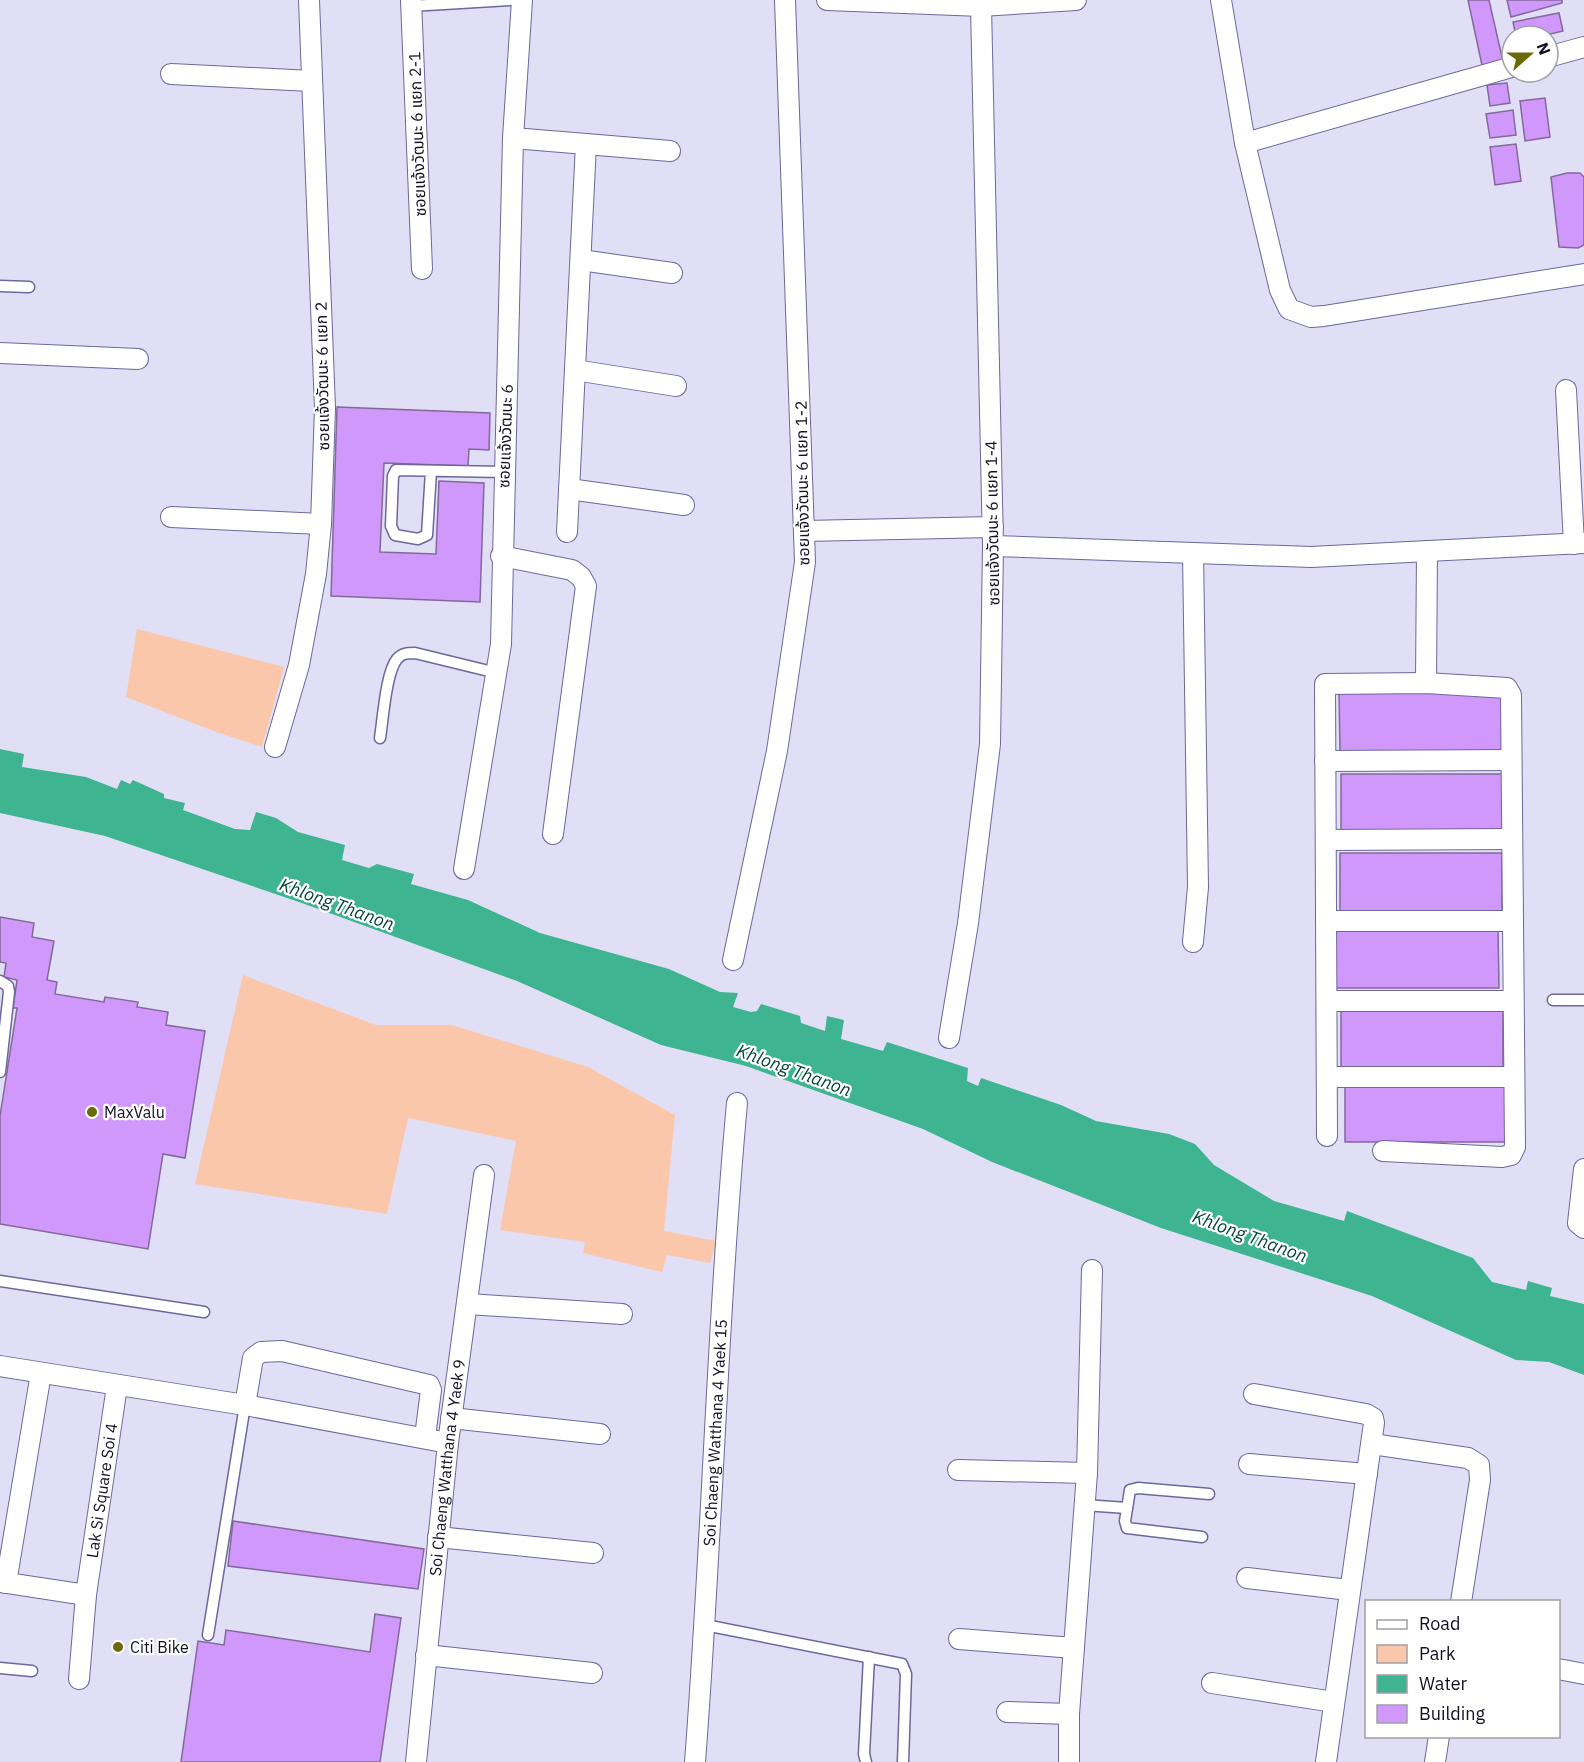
<svg xmlns="http://www.w3.org/2000/svg" width="1584" height="1762" viewBox="0 0 1584 1762" font-family="'IBM Plex Sans','Noto Sans Thai',sans-serif">
  <style>
    .green { fill: #fac7ab }
    .water { fill: #3eb490 }
    .building { fill: #cf98fa; stroke: #836999; stroke-width: 1.5 }
    .lines { fill: none; stroke-linecap: round; stroke-linejoin: round }
    .service-casing { stroke: #6e679a; stroke-width: 13 }
    .minor-casing { stroke: #6e679a; stroke-width: 22 }
    .service { stroke: #fff; stroke-width: 10 }
    .minor { stroke: #fff; stroke-width: 20 }
    .poi-dot { fill: #6a6a06; stroke: #fff; stroke-width: 2 }
    .labels { text-anchor: middle; dominant-baseline: central; stroke-width: 4.5; stroke-linejoin: round; paint-order: stroke }
    .street-label { font-size: 16px; fill: #131024; stroke: #fff }
    .poi-label { font-size: 16px; fill: #131024; stroke: #fff; text-anchor: start }
    .water-label { font-size: 18px; font-style: italic; fill: #004533; stroke: #fff }
  </style>
  <rect width="100%" height="100%" fill="#e1dff6"/>
  <!-- green -->
  <g class="green">
    <polygon points="137,629 284,667 262,747 216,732 126,697"/>
    <polygon points="243,975 376,1025 452,1025 588,1067 675,1115 664,1231 717,1241 710,1263 667,1255 662,1272 583,1253 585,1242 500,1230 516,1141 408,1118 387,1214 195,1184"/>
  </g>
  <!-- water -->
  <polygon class="water" points="0,749 24,754 22,767 86,777 117,789 121,780 130,784 133,780 164,794 164,798 185,803 183,810 235,829 250,830 256,812 276,818 298,832 345,845 342,860 369,868 377,864 414,874 411,884 468,900 540,933 669,969 720,992 738,993 733,1007 751,1012 757,1011 761,1004 800,1016 801,1023 825,1031 827,1016 844,1020 841,1039 883,1051 887,1042 968,1068 967,1081 978,1086 981,1078 1061,1105 1096,1121 1169,1134 1195,1144 1214,1165 1274,1201 1344,1221 1347,1211 1473,1258 1492,1282 1526,1290 1528,1281 1552,1288 1550,1296 1584,1304 1584,1375 1549,1362 1516,1360 1372,1296 1161,1228 992,1162 923,1129 746,1066 661,1045 517,981 299,902 105,836 0,813"/>
  <!-- building -->
  <g class="building">
    <polygon points="1468,0 1489,0 1504,66 1483,70"/>
    <polygon points="1507,0 1562,0 1562,3 1511,17"/>
    <polygon points="1559,13 1563,31 1542,36 1516,36 1513,22"/>
    <polygon points="1507,83 1510,103 1490,106 1487,85"/>
    <polygon points="1545,98 1550,137 1525,141 1520,101"/>
    <polygon points="1513,110 1516,135 1490,138 1486,114"/>
    <polygon points="1516,144 1521,181 1495,185 1490,147"/>
    <polygon points="1567,173 1580,173 1584,177 1584,245 1578,248 1559,247 1551,177"/>
    <polygon points="337,407 490,413 489,450 469,449 468,466 384,463 380,552 436,554 439,481 484,483 480,602 331,596"/>
    <polygon points="1339,692 1502,692 1502,751 1340,751"/>
    <rect x="1341" y="774" width="163" height="58"/>
    <rect x="1340" y="853" width="162" height="59"/>
    <polygon points="0,917 34,923 32,937 54,941 47,980 57,982 55,994 104,1002 105,997 138,1002 137,1007 168,1012 166,1025 205,1031 185,1158 163,1154 148,1249 0,1224 0,1116 17,1008 13,1008 17,980 4,977 6,963 0,962"/>
    <polygon points="1336,929 1498,929 1499,988 1336,988"/>
    <rect x="1341" y="1010" width="162" height="59"/>
    <rect x="1345" y="1083" width="162" height="59"/>
    <polygon points="233,1521 424,1549 418,1589 228,1566"/>
    <polygon points="375,1614 401,1618 380,1762 181,1762 198,1641 224,1645 226,1630 370,1652"/>
  </g>
  <g class="lines">
    <!-- service casing -->
    <g class="service-casing">
      <g id="service">
        <polyline points="411,6 510,0"/>
        <polyline points="0,286 29,287"/>
        <polyline points="431,471 427,535 418,539 395,535 391,526 393,476 396,470 504,472"/>
        <path d="M380 738C383 719 386 672 397 659 402 653 408 653 415 653L497 673"/>
        <polyline points="0,981 8,986 9,992 0,1072"/>
        <polyline points="1553,1000 1584,1000"/>
        <polyline points="0,1281 204,1312"/>
        <polyline points="1084,1505 1127,1508"/>
        <polyline points="1202,1537 1127,1528 1125,1521 1130,1490 1138,1488 1209,1494"/>
        <polyline points="705,1625 902,1664 906,1674 903,1762"/>
        <polyline points="208,1635 245,1405"/>
        <polyline points="0,1668 32,1671"/>
        <polyline points="866,1762 864,1754 869,1657"/>
      </g>
    </g>
    <!-- minor casing -->
    <g class="minor-casing">
      <g id="minor">
        <polyline points="411,0 422,269"/>
        <polyline points="827,0 981,6 1076,0"/>
        <polyline points="1221,0 1245,143 1280,290 1289,309 1311,317 1324,316 1584,274"/>
        <polyline points="1548,57 1584,47"/>
        <polyline points="171,74 312,81"/>
        <polyline points="513,138 586,144 567,532"/>
        <polyline points="1245,143 1512,67"/>
        <polyline points="586,144 670,151"/>
        <polyline points="581,260 672,273"/>
        <polyline points="0,353 138,359"/>
        <polyline points="575,370 676,386"/>
        <polyline points="1566,390 1574,544"/>
        <polyline points="569,489 684,505"/>
        <polyline points="171,517 321,524"/>
        <polyline points="804,531 993,527"/>
        <polyline points="993,546 1311,557 1584,543"/>
        <polyline points="1193,553 1198,887 1193,942"/>
        <polyline points="501,556 572,570 581,577 586,586 553,834"/>
        <polyline points="1426,683 1427,551"/>
        <polyline points="275,747 299,665 316,574 321,524 325,408 309,0"/>
        <polyline points="1325,761 1511,760"/>
        <polyline points="1326,840 1512,839"/>
        <polyline points="464,869 501,644 513,138 522,0"/>
        <polyline points="1326,921 1513,921"/>
        <polyline points="733,960 777,751 805,562 785,0"/>
        <polyline points="1327,1001 1513,1001"/>
        <polyline points="949,1038 968,923 990,744 993,546 981,6"/>
        <polyline points="1328,1077 1514,1077"/>
        <polyline points="1327,1136 1325,684 1426,683 1507,688 1511,695 1515,1147 1511,1155 1502,1157 1383,1151"/>
        <polyline points="1584,1169 1578,1223 1584,1228"/>
        <polyline points="468,1304 622,1314"/>
        <polyline points="0,1366 245,1405 448,1443"/>
        <polyline points="1254,1394 1366,1414 1373,1418 1374,1423 1326,1762"/>
        <polyline points="245,1405 253,1358 261,1352 282,1351 429,1385 431,1390 425,1437"/>
        <polyline points="451,1418 600,1434"/>
        <polyline points="1372,1444 1468,1458 1479,1465 1480,1480 1461,1602"/>
        <polyline points="1249,1464 1367,1474"/>
        <polyline points="958,1470 1087,1473"/>
        <polyline points="438,1537 593,1553"/>
        <polyline points="1247,1578 1349,1590"/>
        <polyline points="0,1582 86,1595"/>
        <polyline points="6,1583 41,1373"/>
        <polyline points="959,1639 1074,1648"/>
        <polyline points="426,1655 592,1673"/>
        <polyline points="1558,1669 1584,1674"/>
        <path id="s1" d="M79 1679 86 1595 117 1386"/>
        <polyline points="1212,1683 1334,1702"/>
        <polyline points="1007,1712 1069,1714"/>
        <path id="s2" d="M416 1762 448 1443 484 1175"/>
        <path id="s3" d="M695 1762C712 1542 717 1322 737 1103"/>
        <polyline points="1069,1762 1069,1714 1087,1473 1092,1270"/>
        <polyline points="1435,1762 1439,1736"/>
      </g>
    </g>
    <!-- service -->
    <use href="#service" class="service"/>
    <!-- minor -->
    <use href="#minor" class="minor"/>
  </g>
  <!-- markers -->
  <g class="poi-dot">
    <circle cx="92" cy="1112" r="6"/>
    <circle cx="118" cy="1647" r="6"/>
  </g>
  <g class="labels">
    <!-- street labels -->
    <g class="street-label">
      <text transform="translate(417 134) rotate(-92)">ซอยแจ้งวัฒนะ 6 แยก 2-1</text>
      <text transform="translate(322 376) rotate(-91)">ซอยแจ้งวัฒนะ 6 แยก 2</text>
      <text transform="translate(505 436) rotate(-88)">ซอยแจ้งวัฒนะ 6</text>
      <text transform="translate(802 483) rotate(-91)">ซอยแจ้งวัฒนะ 6 แยก 1-2</text>
      <text transform="translate(992 523) rotate(-91)">ซอยแจ้งวัฒนะ 6 แยก 1-4</text>
      <text stroke="none"><textPath href="#s3" startOffset="330">Soi Chaeng Watthana 4 Yaek 15</textPath></text>
      <text stroke="none"><textPath href="#s2" startOffset="296">Soi Chaeng Watthana 4 Yaek 9</textPath></text>
      <text stroke="none"><textPath href="#s1" startOffset="190">Lak Si Square Soi 4</textPath></text>
    </g>
    <!-- poi labels -->
    <g class="poi-label">
      <text x="104" y="1112">MaxValu</text>
      <text x="130" y="1647">Citi Bike</text>
    </g>
    <!-- water labels -->
    <g class="water-label">
      <text transform="translate(337 904) rotate(20)">Khlong Thanon</text>
      <text transform="translate(794 1070) rotate(20)">Khlong Thanon</text>
      <text transform="translate(1250 1236) rotate(20)">Khlong Thanon</text>
    </g>
  </g>
  <!-- legend -->
  <rect x="1365" y="1600" width="195" height="138" fill="#ffffff" stroke="#a19fa7" stroke-width="1.5"/>
  <rect x="1377" y="1620" width="30" height="9" fill="#ffffff" stroke="#a19fa7" stroke-width="1.5"/>
  <text x="1419" y="1630" font-size="18" fill="#131024">Road</text>
  <rect x="1377" y="1645" width="30" height="18" fill="#fac7ab" stroke="#a19fa7" stroke-width="1.5"/>
  <text x="1419" y="1660" font-size="18" fill="#131024">Park</text>
  <rect x="1377" y="1675" width="30" height="18" fill="#3eb490" stroke="#a19fa7" stroke-width="1.5"/>
  <text x="1419" y="1690" font-size="18" fill="#131024">Water</text>
  <rect x="1377" y="1705" width="30" height="18" fill="#cf98fa" stroke="#a19fa7" stroke-width="1.5"/>
  <text x="1419" y="1720" font-size="18" fill="#131024">Building</text>
  <!-- north arrow -->
  <g transform="translate(1530 54) rotate(69)"><circle r="28" fill="#ffffff" stroke="#a19fa7" stroke-width="1.5"/>
  <path d="M0-4.5L10 22L0 15L-10 22Z" fill="#6a6a06"/>
  <text y="-9" font-size="16" font-weight="bold" text-anchor="middle" fill="#131024">N</text>
  </g>
</svg>
